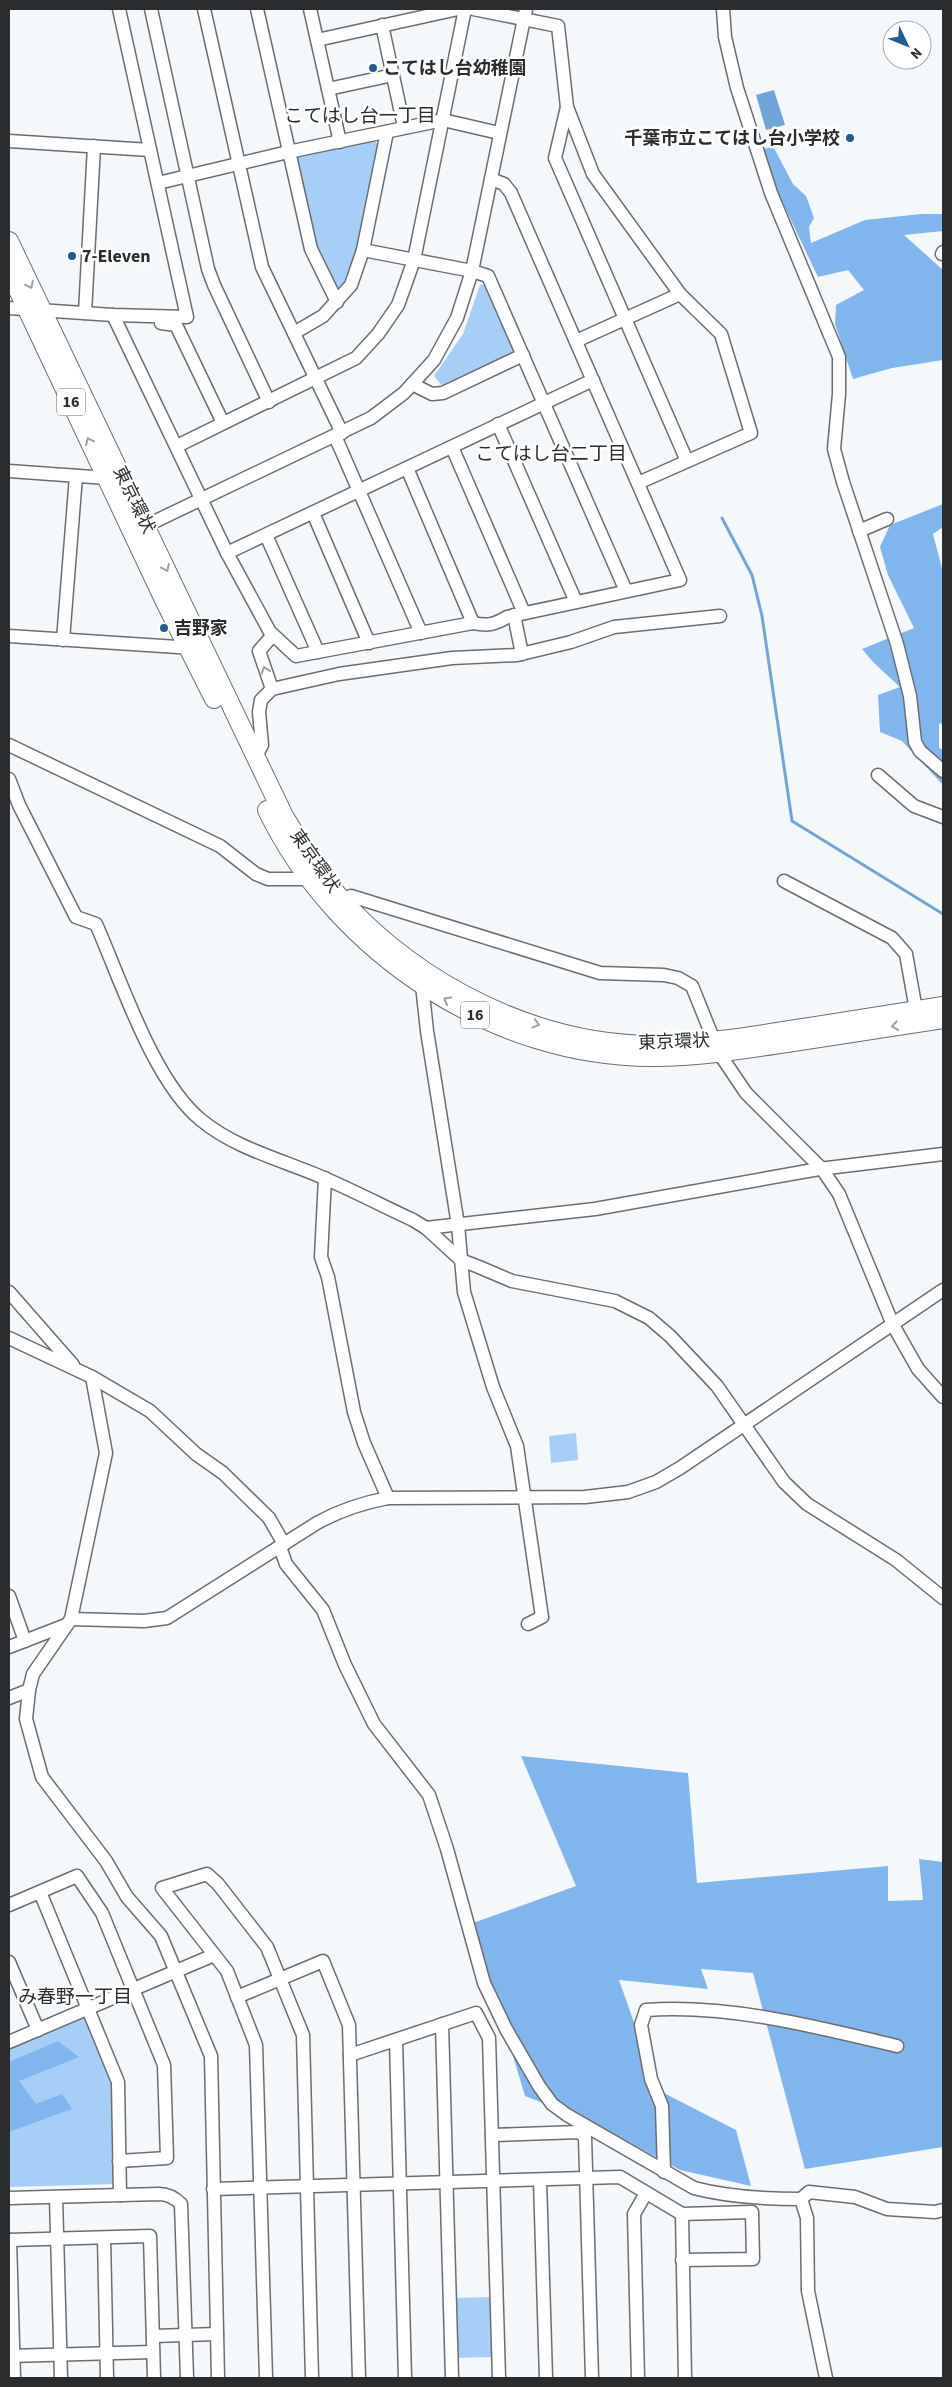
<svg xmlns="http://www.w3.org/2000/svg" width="952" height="2387" viewBox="0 0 952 2387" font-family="'Source Sans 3','Noto Sans JP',sans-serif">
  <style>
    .green { fill: #a7cef6 }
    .forest { fill: #80b6ed }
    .water { fill: #70a5db }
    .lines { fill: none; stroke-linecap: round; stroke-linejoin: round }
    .stream { stroke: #70a5db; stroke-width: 3 }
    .minor-casing { stroke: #6b6d70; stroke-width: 15 }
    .highway-casing { stroke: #6b6d70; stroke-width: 20 }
    .minor { stroke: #fff; stroke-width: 12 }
    .highway { stroke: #fff; stroke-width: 18 }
    .oneway { stroke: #a0a0a0 }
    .poi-dot { fill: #205c93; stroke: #fff; stroke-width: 2 }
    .labels { text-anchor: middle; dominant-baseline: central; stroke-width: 5; stroke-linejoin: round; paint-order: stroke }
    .shield { fill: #fff; stroke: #6b6b6c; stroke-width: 1 }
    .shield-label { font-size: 16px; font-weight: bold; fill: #2b2c2d }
    .poi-label { font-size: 18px; font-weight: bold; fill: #2b2c2d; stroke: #fff; text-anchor: start }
    .street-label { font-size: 18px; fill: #2b2c2d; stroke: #fff }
    .neighbourhood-label { font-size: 19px; fill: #2b2c2d; stroke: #fff }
  </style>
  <rect width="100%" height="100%" fill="#f5f8fb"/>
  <!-- green -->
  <g class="green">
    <path d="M372 139 379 145C369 194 366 249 340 292H335L313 245 294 163 298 157Z"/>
    <polygon points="488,284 517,350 514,356 444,389 434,376 463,334 480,285"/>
    <polygon points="576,1433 578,1460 551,1463 549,1436"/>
    <polygon points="83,2016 112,2082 115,2184 9,2187 9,2047"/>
    <polygon points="492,2297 493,2357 455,2358 454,2298"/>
  </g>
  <!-- forest -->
  <g class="forest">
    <polygon points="773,146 793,184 806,196 814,218 809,227 811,243 865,220 921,214 943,214 943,231 904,235 943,270 943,360 892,368 853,379 835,324 836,305 864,290 848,270 818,277 758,151"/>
    <polygon points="943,504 943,527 933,534 943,572 943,725 939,723 939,748 943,750 943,785 902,741 880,732 878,695 900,687 874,663 862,649 914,628 888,575 880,547 890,525"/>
    <polygon points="521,1756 688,1773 697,1883 888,1866 888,1901 923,1900 919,1859 943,1862 943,2147 805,2169 753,1973 701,1969 708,1989 619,1980 658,2090 736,2130 751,2186 680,2170 588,2120 525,2096 473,1923 576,1886"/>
    <polygon points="58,2041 79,2057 19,2081 36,2104 62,2094 72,2109 9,2132 9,2062"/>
  </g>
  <!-- water -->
  <polygon class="water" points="774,90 785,125 766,130 756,95"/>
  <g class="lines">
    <!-- stream -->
    <polyline class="stream" points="722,518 752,575 762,616 792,821 943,914"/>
    <!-- minor casing -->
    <g class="minor-casing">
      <g id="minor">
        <polyline points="151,9 208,269 214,285 269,402"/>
        <polyline points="204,9 262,267 342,433"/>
        <polyline points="257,9 311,249 337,302"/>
        <polyline points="310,9 340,142"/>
        <polyline points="473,9 558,26 567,107 593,174 680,294 721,334 751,433 638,483"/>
        <polyline points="723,9 725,37 737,88 771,193 839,357 839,394 834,449 843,482 897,644 910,696 915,742 920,751 943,771"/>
        <polyline points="382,25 404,127"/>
        <polyline points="317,40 458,9"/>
        <polyline points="328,89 393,75"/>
        <polyline points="567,107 555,158 687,461"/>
        <polyline points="9,141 150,150"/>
        <polyline points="158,183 288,152 443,120 499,133"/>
        <polyline points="363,250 472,271 488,276 626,591"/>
        <polyline points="942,254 943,252"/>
        <polyline points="9,308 113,315 187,317 119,9"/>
        <polyline points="85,313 94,146"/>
        <path d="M113 315 227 553 270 632 296 656 473 623C487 626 494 625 507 617L680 580 511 193 504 184 491 179"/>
        <polyline points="161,323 176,325 223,423"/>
        <polyline points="294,333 323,316 351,285 363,250 387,132"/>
        <polyline points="576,341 680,294"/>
        <polyline points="412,384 432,394 443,393 523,355"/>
        <polyline points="498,424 576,602"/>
        <polyline points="335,436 421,633"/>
        <polyline points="177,446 356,358 378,334 398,305 414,260 465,9"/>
        <polyline points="452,447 524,613"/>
        <polyline points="407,468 473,623"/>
        <polyline points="9,471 107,478"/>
        <polyline points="313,513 369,643"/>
        <polyline points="139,529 371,418 404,393 434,360 457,318 472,271 526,9"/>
        <polyline points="859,531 887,519"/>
        <polyline points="266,535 318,652"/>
        <polyline points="227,553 593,380"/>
        <polyline points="514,615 522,654"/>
        <polyline points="9,636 193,648"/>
        <polyline points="63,640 76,476"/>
        <polyline points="272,689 259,651 273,635"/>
        <polyline points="9,745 220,846 256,874 268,879 311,879"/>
        <polyline points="255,758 262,745 259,712 261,700 272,689 339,674 452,658 517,655 571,642 614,627 720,616"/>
        <polyline points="878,775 914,806 943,817"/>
        <path d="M9 779 19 805 76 917 96 924C121 980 153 1081 201 1120 236 1149 283 1160 324 1178 354 1191 383 1206 413 1220L426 1228 461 1260 479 1267 512 1281 615 1301 649 1318 670 1336 717 1386 784 1482 807 1504 896 1560 943 1598"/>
        <polyline points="784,881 892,938 906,954 916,1010"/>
        <polyline points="342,899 351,896 600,973 664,975 678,978 692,986 719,1053 746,1093 822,1169 839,1194 893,1325 918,1369 943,1397"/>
        <polyline points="422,985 427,1031 458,1225 464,1292 493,1387 517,1446 542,1617 528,1624"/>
        <polyline points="325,1178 321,1257 328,1277 354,1412 364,1443 388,1498"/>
        <polyline points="426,1228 595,1209 819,1169 943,1154"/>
        <polyline points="9,1292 73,1365"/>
        <polyline points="9,1338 92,1377 150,1411 196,1454 223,1473 269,1518 284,1544"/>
        <polyline points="92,1377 106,1453 71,1619 33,1674 29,1690 26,1719 42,1777 106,1861 127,1897 161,1936 211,2056 218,2378"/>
        <path d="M280 1547 286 1564 323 1610 345 1665 374 1724 429 1795 447 1849 484 1983 506 2029 539 2086 552 2104 567 2115 694 2188C728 2197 765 2199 801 2199L807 2218 808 2291 826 2378"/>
        <polyline points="9,1596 25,1641"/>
        <path d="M71 1619 144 1621 167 1618 317 1523C340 1510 362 1503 388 1498L585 1497 628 1492 656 1482 680 1468 943 1290"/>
        <polyline points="9,1647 66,1625"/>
        <polyline points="9,1698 29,1690"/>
        <polyline points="40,1892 118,2082 120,2195"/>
        <polyline points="9,1905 77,1876 102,1913 164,2065 167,2158 119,2161"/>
        <polyline points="9,1962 38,2030"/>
        <polyline points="237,1997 323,1961 349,2025 359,2378"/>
        <polyline points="442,2024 452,2378"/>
        <polyline points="396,2040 405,2378"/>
        <polyline points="9,2042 214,1955"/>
        <polyline points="350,2055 476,2013 489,2038 499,2378"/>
        <polyline points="492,2135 579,2132 585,2137 592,2378"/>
        <path d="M664 2172 662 2106 651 2079 641 2025 646 2010C729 2004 817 2027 897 2046"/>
        <polyline points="540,2180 546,2378"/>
        <polyline points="213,2189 620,2177 682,2214 752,2212 753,2259 682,2260"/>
        <polyline points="56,2197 61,2378"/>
        <path d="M9 2198 159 2194C168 2194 174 2197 181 2204L187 2378"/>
        <polyline points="801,2199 809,2192 855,2197 887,2209 935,2212 943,2210"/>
        <polyline points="682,2214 685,2378"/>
        <polyline points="104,2238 107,2378"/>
        <polyline points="9,2240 150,2236 154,2378"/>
        <polyline points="10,2240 14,2378"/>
        <polyline points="153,2336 217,2334"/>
        <polyline points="9,2356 153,2352"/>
        <polyline points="266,2378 256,2045 227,1971 162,1888 207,1874 218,1884 267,1947 303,2035 312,2378"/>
        <polyline points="638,2378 634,2214 646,2193"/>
      </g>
    </g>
    <!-- highway casing -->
    <g class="highway-casing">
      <g id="highway">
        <path d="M9 241 284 816C302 845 320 875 342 900 421 986 537 1045 655 1045 701 1044 746 1037 790 1030 841 1022 892 1014 943 1006"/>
        <polyline points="9,271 165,602 214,699"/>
        <path d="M267 810C336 953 494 1058 654 1057 701 1057 747 1049 793 1042 843 1034 893 1027 943 1019"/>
      </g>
    </g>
    <!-- minor -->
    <use href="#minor" class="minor"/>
    <!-- highway -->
    <use href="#highway" class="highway"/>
  </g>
  <!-- one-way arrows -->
  <defs><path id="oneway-chevron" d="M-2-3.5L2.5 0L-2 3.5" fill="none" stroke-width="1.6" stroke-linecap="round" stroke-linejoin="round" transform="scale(1.25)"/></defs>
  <g class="oneway">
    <use href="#oneway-chevron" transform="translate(30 285) rotate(64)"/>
    <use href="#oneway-chevron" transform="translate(89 441) rotate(-115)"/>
    <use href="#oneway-chevron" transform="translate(166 568) rotate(65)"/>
    <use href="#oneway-chevron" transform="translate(265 670) rotate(-109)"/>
    <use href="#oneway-chevron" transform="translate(447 1000) rotate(-150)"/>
    <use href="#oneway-chevron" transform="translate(536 1024) rotate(17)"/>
    <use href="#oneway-chevron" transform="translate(895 1026) rotate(171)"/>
  </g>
  <!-- markers -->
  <g class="poi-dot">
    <circle cx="373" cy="68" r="5"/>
    <circle cx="850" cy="138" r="5"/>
    <circle cx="72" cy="256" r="5"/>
    <circle cx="164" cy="628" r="5"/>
  </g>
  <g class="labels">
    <!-- shield labels -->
    <g class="shield">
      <rect x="57" y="388.5" width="28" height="27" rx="4"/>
      <rect x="461" y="1001.5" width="28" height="27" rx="4"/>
    </g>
    <g class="shield-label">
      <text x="71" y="402">16</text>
      <text x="475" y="1015">16</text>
    </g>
    <!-- poi labels -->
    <g class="poi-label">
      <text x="383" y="68">こてはし台幼稚園</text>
      <text x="840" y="138" text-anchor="end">千葉市立こてはし台小学校</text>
      <text x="82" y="256">7-Eleven</text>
      <text x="174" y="628">吉野家</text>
    </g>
    <!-- street labels -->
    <g class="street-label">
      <text transform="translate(134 500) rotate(64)">東京環状</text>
      <text transform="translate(315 861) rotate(55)">東京環状</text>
      <text transform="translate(674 1042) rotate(-2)">東京環状</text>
    </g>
    <!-- neighbourhood labels -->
    <g class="neighbourhood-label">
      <text x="360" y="116">こてはし台一丁目</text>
      <text x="551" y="454">こてはし台二丁目</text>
      <text x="75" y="1997">み春野一丁目</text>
    </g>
  </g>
  <!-- border -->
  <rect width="952" height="2387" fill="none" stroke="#2b2c2d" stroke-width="20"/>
  <!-- north arrow -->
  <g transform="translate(907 45) rotate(133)"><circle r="24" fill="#ffffff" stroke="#aaabab"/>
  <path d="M0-4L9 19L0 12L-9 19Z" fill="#205c93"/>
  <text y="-8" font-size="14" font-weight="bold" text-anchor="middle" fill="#2b2c2d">N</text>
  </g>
</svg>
